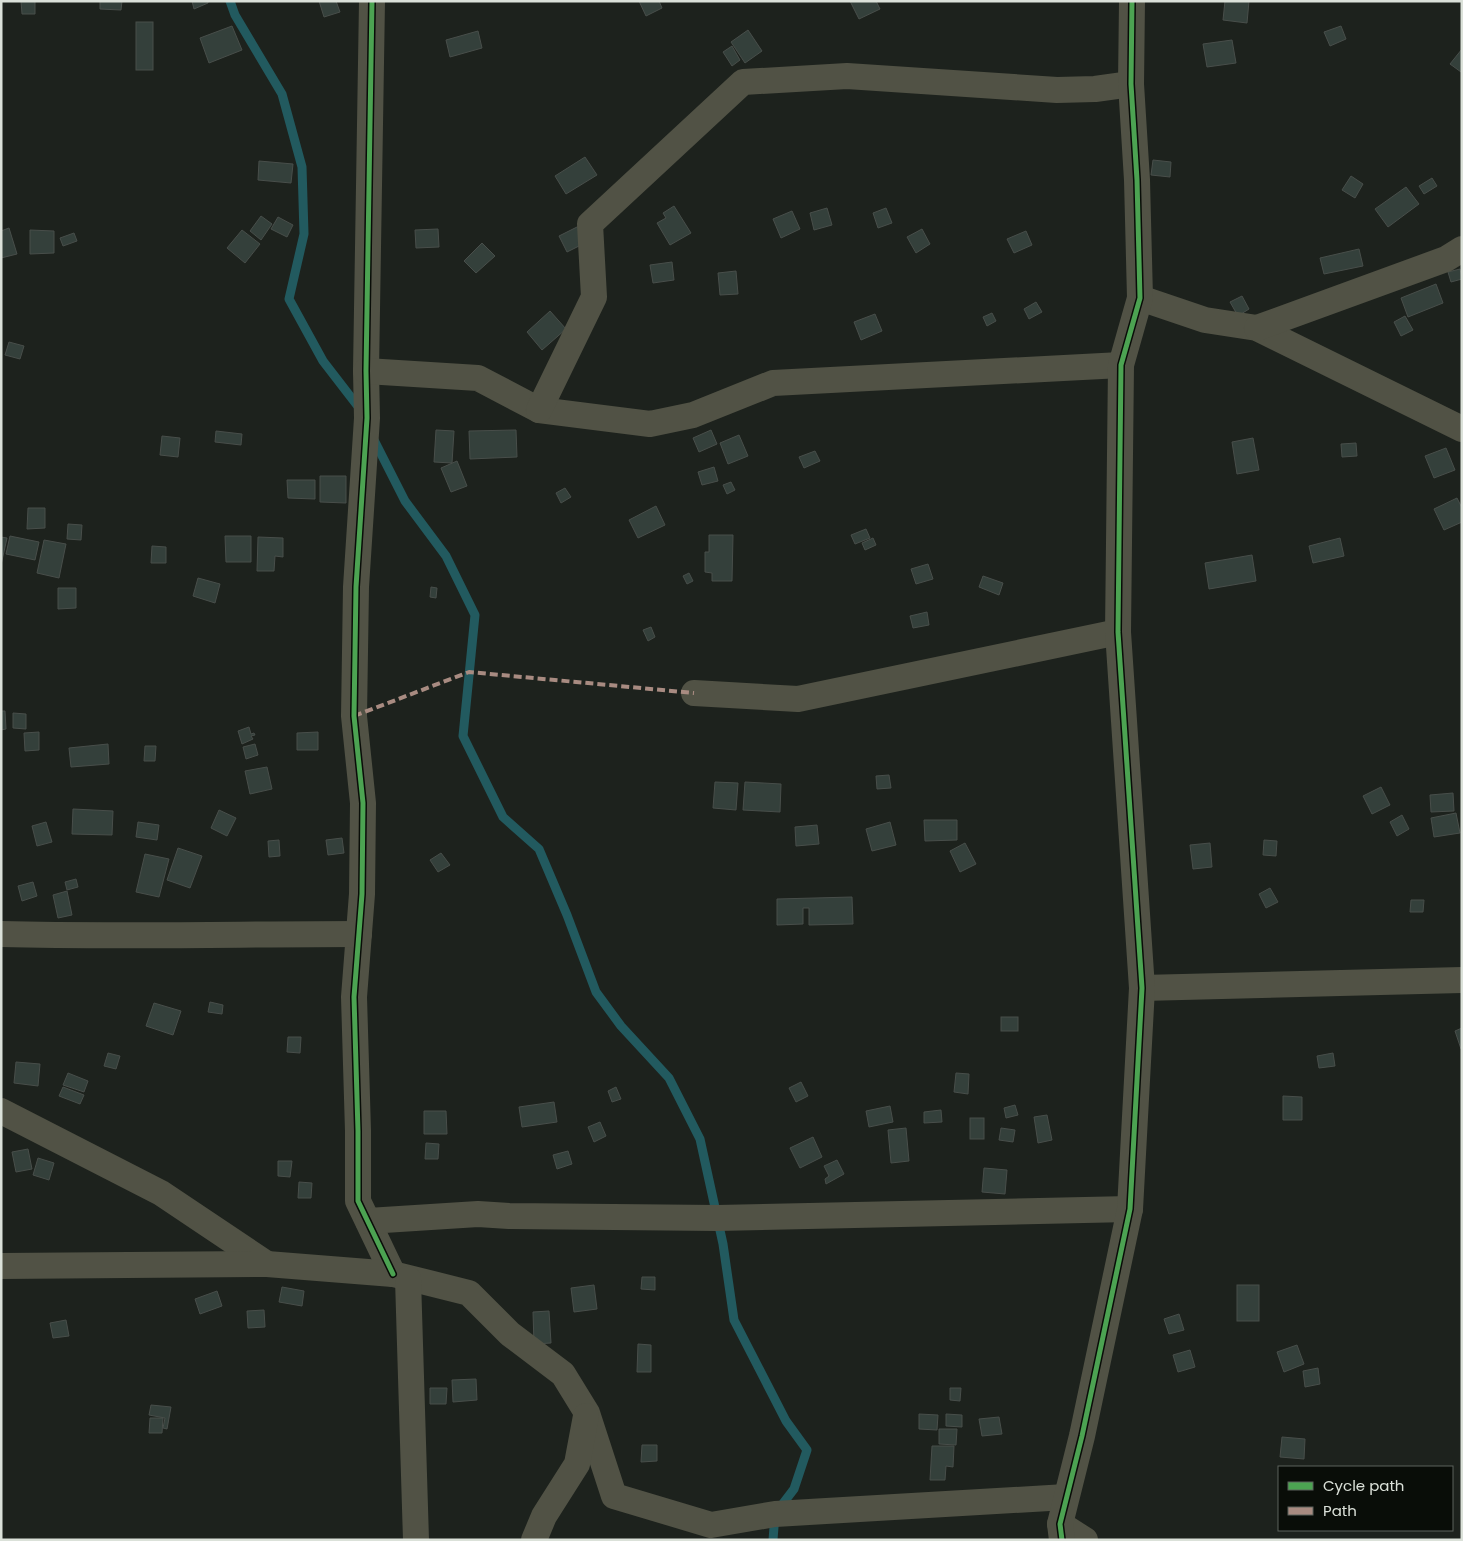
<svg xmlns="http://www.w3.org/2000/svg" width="1463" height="1541" viewBox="0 0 1463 1541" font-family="Poppins,sans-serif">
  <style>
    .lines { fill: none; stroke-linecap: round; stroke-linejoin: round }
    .stream { stroke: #225a5f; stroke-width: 9 }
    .building { fill: #34403b; stroke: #484e4a }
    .street { stroke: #515245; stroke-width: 26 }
    .quiet { stroke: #a88b81; stroke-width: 4; stroke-dasharray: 8 4; stroke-linecap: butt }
    .cycleway-casing { stroke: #090d08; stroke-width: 8 }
    .cycleway { stroke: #4ca352; stroke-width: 5 }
  </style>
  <rect width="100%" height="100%" fill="#1d221d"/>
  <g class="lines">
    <!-- stream -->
    <g class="stream">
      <polyline points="230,1 235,15 282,94 302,167 304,234 289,299 323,361 360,409"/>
      <polyline points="373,438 405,501 446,556 475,615 463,736 503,817 539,849 567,915 596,992 621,1026 669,1078 700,1139 723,1244 734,1320 786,1421 807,1450 794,1489 775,1514 773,1540"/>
    </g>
  </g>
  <!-- building -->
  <g class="building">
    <polygon points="21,1 35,1 35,14 22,14"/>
    <polygon points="100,1 122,1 121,10 100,9"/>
    <polygon points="192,1 208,1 208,3 194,9"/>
    <polygon points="319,1 336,1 340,12 324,17"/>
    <polygon points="639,1 659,1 662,8 646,16"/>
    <polygon points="850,1 876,1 880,9 859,19"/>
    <polygon points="1225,1 1249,1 1247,23 1223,20"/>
    <rect x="136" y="22" width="17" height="48"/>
    <polygon points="232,26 242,50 209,63 200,38"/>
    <polygon points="1341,26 1346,39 1330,46 1324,32"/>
    <polygon points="748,30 762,51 745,63 731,42"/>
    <polygon points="478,31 482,48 450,57 446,40"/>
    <polygon points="1232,40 1236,63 1207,67 1203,44"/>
    <polygon points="732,46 740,60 732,66 723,52"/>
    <polygon points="1462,49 1462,70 1461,72 1450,64"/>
    <polygon points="585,157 597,175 566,194 555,176"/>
    <polygon points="1153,160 1171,162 1170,177 1151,175"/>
    <polygon points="259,161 293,164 291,183 258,180"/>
    <polygon points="1351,176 1363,184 1355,198 1342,190"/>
    <polygon points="1432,178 1437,186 1424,194 1419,186"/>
    <polygon points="1406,187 1419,204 1388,227 1375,209"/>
    <polygon points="674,206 691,233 670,245 657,223 666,218 663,213"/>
    <polygon points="827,208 832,225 814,230 810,213"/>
    <polygon points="886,208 892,223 878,228 873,213"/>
    <polygon points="792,211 800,229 781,238 773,219"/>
    <polygon points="261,216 272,224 261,240 250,231"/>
    <polygon points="278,217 293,225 287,237 271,229"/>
    <polygon points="579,226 587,242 567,252 559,236"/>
    <polygon points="9,228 17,254 1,258 1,231"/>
    <polygon points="438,229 439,247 416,248 415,230"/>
    <polygon points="922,229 930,244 916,253 907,237"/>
    <polygon points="30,230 54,231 54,253 30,254"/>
    <polygon points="242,230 260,244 245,263 227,248"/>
    <polygon points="1026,231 1032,245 1014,253 1007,239"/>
    <polygon points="74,233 77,241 63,246 60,238"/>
    <polygon points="482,243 495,256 476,273 464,261"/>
    <polygon points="1359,249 1363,266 1324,274 1320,258"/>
    <polygon points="672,262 674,280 653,283 650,265"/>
    <polygon points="1460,269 1462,279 1451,282 1448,272"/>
    <polygon points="736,271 738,294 720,295 718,273"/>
    <polygon points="1436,284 1443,303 1408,317 1401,298"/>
    <polygon points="1242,296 1249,309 1238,316 1230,302"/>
    <polygon points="1036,302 1042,312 1029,319 1024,309"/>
    <polygon points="550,311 566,329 542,350 527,332"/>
    <polygon points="992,313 996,321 987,326 983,317"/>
    <polygon points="875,314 882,331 861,340 854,322"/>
    <polygon points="1405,316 1413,330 1401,336 1394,322"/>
    <polygon points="9,342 24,346 20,359 5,355"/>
    <polygon points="436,430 454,431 452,463 434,462"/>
    <polygon points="516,430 517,457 470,459 469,431"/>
    <polygon points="711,430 717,444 699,452 693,438"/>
    <polygon points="216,431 242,434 241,445 215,442"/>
    <polygon points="739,435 748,456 728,464 720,443"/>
    <polygon points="162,436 180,438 178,457 160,455"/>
    <polygon points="1253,438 1259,470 1237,474 1232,442"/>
    <polygon points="1356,443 1357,456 1342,457 1341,444"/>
    <polygon points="1446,448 1455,470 1434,478 1425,456"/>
    <polygon points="815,451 820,461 804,468 799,457"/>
    <polygon points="457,461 467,486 451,492 441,468"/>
    <polygon points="714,467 718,481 702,485 698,472"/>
    <polygon points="320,476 346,476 346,503 320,502"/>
    <polygon points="287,480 315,480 315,499 288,498"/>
    <polygon points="731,482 735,490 727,494 723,485"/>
    <polygon points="565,488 571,497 561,503 556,493"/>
    <polygon points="1457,498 1462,508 1462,522 1444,530 1434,509"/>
    <polygon points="656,506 665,525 638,538 629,520"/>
    <polygon points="28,508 45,508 45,528 27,529"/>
    <polygon points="68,524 82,525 81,540 67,539"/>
    <polygon points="866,529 870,538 855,544 851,535"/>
    <polygon points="709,535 733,535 732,581 712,581 712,573 705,572 705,552 709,552"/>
    <polygon points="10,536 39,542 35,560 6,554"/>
    <polygon points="225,536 251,536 251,562 226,562"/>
    <polygon points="1,537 7,538 1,565"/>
    <polygon points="258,537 283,538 283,557 275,556 274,571 257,571"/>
    <polygon points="873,538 876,545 865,550 862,543"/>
    <polygon points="1340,538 1344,556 1313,563 1309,546"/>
    <polygon points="44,540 66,544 59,578 37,573"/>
    <polygon points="152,546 166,547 166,563 151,563"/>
    <polygon points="1252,555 1256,581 1209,589 1205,563"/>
    <polygon points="928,564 933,579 916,584 911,569"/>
    <polygon points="689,573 693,581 687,584 683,576"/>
    <polygon points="983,576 1003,583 999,595 979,587"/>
    <polygon points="198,578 220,584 215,603 193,596"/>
    <polygon points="431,587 437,588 436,598 430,597"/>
    <polygon points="58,588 76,588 76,608 58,609"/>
    <polygon points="927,612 929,625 913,628 910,616"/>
    <polygon points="651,627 655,637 648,641 643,630"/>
    <polygon points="1,711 5,711 6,729 1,730"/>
    <polygon points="13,713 26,714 26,729 13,728"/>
    <polygon points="249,727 251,734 254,733 255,735 251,736 253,739 242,744 238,731"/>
    <polygon points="39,732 39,750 25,751 24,733"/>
    <polygon points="318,732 318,750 297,750 297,733"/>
    <polygon points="108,744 109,764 71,767 69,748"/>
    <polygon points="255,744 258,755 246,759 243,747"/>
    <polygon points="145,746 156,746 155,761 144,761"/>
    <polygon points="267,767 272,789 250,794 245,771"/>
    <polygon points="889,775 891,788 877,789 876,776"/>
    <polygon points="715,782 738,783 736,810 713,808"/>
    <polygon points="745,782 781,784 780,812 743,810"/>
    <polygon points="1381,787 1390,805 1372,814 1363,796"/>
    <polygon points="1453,793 1454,811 1431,812 1430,795"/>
    <polygon points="73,809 113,811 112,835 72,834"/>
    <polygon points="219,810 236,818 227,836 211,828"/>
    <polygon points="1456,813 1460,833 1434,837 1431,818"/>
    <polygon points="1402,815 1409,829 1397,836 1390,822"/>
    <polygon points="924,820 957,820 957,840 925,841"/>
    <polygon points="46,822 52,842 37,846 32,826"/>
    <polygon points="138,822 159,825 157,840 136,837"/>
    <polygon points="890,822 896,845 872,851 866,829"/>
    <polygon points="817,825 819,844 796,846 795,827"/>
    <polygon points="342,838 344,853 328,855 326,840"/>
    <polygon points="279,840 280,856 269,857 268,841"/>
    <polygon points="1264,840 1277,841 1276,856 1263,855"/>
    <polygon points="965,843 976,864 960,872 950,851"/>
    <polygon points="1210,843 1212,867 1193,869 1190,845"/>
    <polygon points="178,848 202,856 190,888 167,880"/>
    <polygon points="441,853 450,865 438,872 430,860"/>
    <polygon points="145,854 169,859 159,897 136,892"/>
    <polygon points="76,879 78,887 67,890 65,882"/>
    <polygon points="33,882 37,896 22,901 18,886"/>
    <polygon points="1270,888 1278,902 1266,908 1259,894"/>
    <polygon points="67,891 72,915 58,918 53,895"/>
    <polygon points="852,897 853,924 809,925 809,908 803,908 803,924 777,925 777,899"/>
    <polygon points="1411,900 1424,900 1423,912 1410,912"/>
    <polygon points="210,1002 223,1005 222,1014 208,1012"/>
    <polygon points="154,1003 181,1011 173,1035 146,1026"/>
    <rect x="1001" y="1017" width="17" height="14"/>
    <polygon points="1462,1028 1462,1049 1461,1049 1455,1031"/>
    <polygon points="288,1037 301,1037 300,1053 287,1052"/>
    <polygon points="108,1053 120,1056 116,1069 104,1066"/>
    <polygon points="1333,1053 1335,1066 1319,1068 1317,1056"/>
    <polygon points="16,1062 40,1064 38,1086 14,1083"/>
    <polygon points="68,1073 88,1081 84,1092 63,1085"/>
    <polygon points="956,1073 969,1074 968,1094 954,1092"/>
    <polygon points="801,1082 808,1096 796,1102 789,1088"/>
    <polygon points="63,1087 84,1095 80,1104 59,1096"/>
    <polygon points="616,1087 621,1099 612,1102 608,1091"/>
    <polygon points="1283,1096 1302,1097 1302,1120 1283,1120"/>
    <polygon points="554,1102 557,1122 522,1127 519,1107"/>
    <polygon points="1015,1105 1018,1115 1006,1118 1004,1108"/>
    <polygon points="890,1106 893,1122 869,1127 866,1111"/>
    <polygon points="941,1110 942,1122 924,1123 924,1112"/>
    <polygon points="424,1111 446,1111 447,1134 424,1134"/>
    <polygon points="1047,1115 1052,1140 1038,1143 1034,1117"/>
    <rect x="970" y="1118" width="14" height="21"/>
    <polygon points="600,1122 606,1136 594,1142 588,1127"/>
    <polygon points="906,1128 909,1161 891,1163 888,1130"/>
    <polygon points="1001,1128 1015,1130 1013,1142 999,1140"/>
    <polygon points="813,1137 822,1157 800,1168 790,1148"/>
    <polygon points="426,1143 439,1144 438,1159 425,1159"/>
    <polygon points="28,1149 32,1169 16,1172 12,1152"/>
    <polygon points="568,1151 572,1164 557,1169 553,1155"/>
    <polygon points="38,1158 54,1163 49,1180 33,1175"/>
    <polygon points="837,1160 844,1174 826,1184 825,1179 829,1176 824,1166"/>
    <polygon points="278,1161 292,1161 290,1177 278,1176"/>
    <polygon points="984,1168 1007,1170 1005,1194 982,1192"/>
    <polygon points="299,1182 312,1183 311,1198 298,1198"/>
    <polygon points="642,1277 655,1277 655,1290 641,1289"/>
    <polygon points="594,1285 597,1309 574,1312 571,1288"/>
    <rect x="1237" y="1285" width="22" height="36"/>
    <polygon points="282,1287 304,1291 302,1306 279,1302"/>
    <polygon points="217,1291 222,1306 200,1314 195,1299"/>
    <polygon points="264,1310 265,1327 248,1328 247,1311"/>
    <polygon points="549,1311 551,1343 534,1344 533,1312"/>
    <polygon points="1179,1314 1184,1330 1169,1334 1164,1319"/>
    <polygon points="66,1320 69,1336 53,1338 50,1323"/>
    <polygon points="638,1344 651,1345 651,1372 637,1372"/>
    <polygon points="1297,1345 1304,1364 1284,1372 1277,1352"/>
    <polygon points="1190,1350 1195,1367 1178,1372 1173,1355"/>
    <polygon points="1318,1368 1320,1384 1305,1387 1303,1371"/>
    <polygon points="476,1379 477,1400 453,1402 452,1380"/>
    <polygon points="430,1388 447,1388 446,1404 430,1404"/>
    <polygon points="950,1388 961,1388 960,1401 950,1400"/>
    <polygon points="151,1405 171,1407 167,1429 163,1428 165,1418 149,1415"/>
    <polygon points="919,1414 938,1415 937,1430 919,1429"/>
    <polygon points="946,1414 962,1415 962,1427 946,1426"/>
    <polygon points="999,1417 1002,1434 982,1436 979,1419"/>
    <polygon points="150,1418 163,1418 162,1433 149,1433"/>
    <polygon points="939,1429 957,1429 956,1445 939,1444"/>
    <polygon points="1282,1437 1305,1439 1304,1459 1280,1457"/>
    <polygon points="642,1445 657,1445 657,1461 641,1462"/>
    <polygon points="932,1446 954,1446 953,1467 946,1466 945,1480 930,1480"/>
  </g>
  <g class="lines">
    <!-- street -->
    <g class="street">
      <polyline points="372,1 366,371 367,418 356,587 354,716 363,803 362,894 354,997 358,1131 358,1201 393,1274"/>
      <polyline points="1140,298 1205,320 1257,328 1462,429"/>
      <polyline points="1257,328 1446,259 1462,249"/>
      <polyline points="366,371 478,378 539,410 650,424 693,415 773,383 1121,365"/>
      <polyline points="539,410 594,297 590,224 743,82 847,76 1057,90 1095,89 1131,84"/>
      <polyline points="694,693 798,699 1118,632"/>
      <path d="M1 934C121 937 240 934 359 934"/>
      <polyline points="1142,988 1462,980"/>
      <polyline points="1,1111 161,1193 267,1264"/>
      <polyline points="368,1221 478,1214 509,1216 717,1218 1130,1209"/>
      <polyline points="1,1266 267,1264 393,1274 469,1293 510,1334 563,1374 587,1413 614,1496 711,1525 775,1514 1066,1497"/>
      <polyline points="408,1279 416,1540"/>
      <polyline points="1060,1524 1085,1540"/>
      <polyline points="534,1540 544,1516 577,1464 586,1416"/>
      <polyline points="1062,1540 1060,1524 1082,1436 1130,1209 1142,988 1118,632 1121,365 1140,298 1137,180 1131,84 1132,1"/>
    </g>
    <!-- quiet -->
    <polyline class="quiet" points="354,716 469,672 694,693"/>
    <!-- cycleway casing -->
    <g class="cycleway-casing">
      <g id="cycleway">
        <polyline points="372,1 366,371 367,418 356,587 354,716 363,803 362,894 354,997 358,1131 358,1201 393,1274"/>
        <polyline points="1062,1540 1060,1524 1082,1436 1130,1209 1142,988 1118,632 1121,365 1140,298 1137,180 1131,84 1132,1"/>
      </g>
    </g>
    <!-- cycleway -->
    <use href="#cycleway" class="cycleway"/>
  </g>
  <!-- border -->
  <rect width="1463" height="1541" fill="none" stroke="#dbe1d9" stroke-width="5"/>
  <!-- legend -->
  <rect x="1278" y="1466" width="175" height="65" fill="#090d08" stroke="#5d625c"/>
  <rect x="1288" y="1482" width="25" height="8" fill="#4ca352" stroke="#5d625c"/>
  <text x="1323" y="1491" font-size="15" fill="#dbe1d9">Cycle path</text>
  <rect x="1288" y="1507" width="25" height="8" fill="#a88b81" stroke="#5d625c"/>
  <text x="1323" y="1516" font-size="15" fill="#dbe1d9">Path</text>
</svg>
